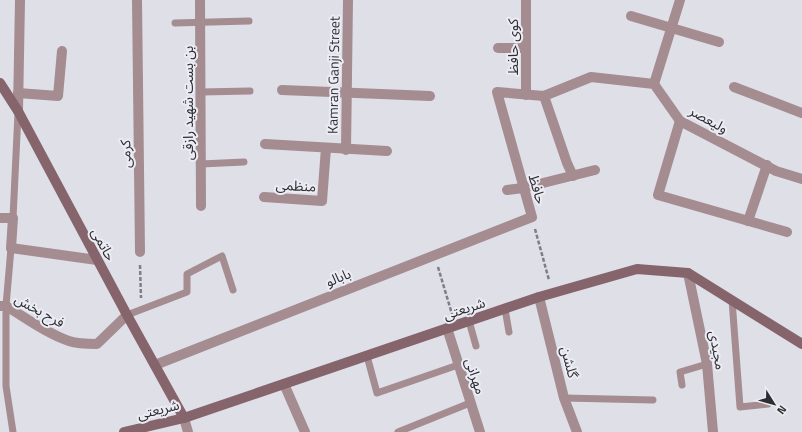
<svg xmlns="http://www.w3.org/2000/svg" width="802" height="432" viewBox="0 0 802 432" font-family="'Titillium Web','Noto Sans Arabic',sans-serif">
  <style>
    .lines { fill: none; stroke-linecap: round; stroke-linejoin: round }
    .path { stroke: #7e7f84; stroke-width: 2.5; stroke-dasharray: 4 2; stroke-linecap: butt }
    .lane { stroke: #a48c90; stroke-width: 7 }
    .street { stroke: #a48c90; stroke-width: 10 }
    .secondary { stroke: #86646b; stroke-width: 10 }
    .labels { text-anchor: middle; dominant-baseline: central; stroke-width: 4; stroke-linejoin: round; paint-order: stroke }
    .street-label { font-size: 14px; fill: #2e2e31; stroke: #ececf5 }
  </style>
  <rect width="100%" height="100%" fill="#dedfe7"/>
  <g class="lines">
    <!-- path -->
    <g class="path">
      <polyline points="535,229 549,280"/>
      <polyline points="140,265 141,298"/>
      <polyline points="438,267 452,314"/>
    </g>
    <!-- lane -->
    <g class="lane">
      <polyline points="175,23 249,21"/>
      <polyline points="201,92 250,91"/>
      <polyline points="201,164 244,162"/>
      <polyline points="13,218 18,113"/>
      <polyline points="11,248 6,306 6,386 13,432"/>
      <polyline points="732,300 740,407 768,404"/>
      <polyline points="505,309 509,332"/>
      <polyline points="127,315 187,292 187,274 222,256 233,290"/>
      <polyline points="469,321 476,346"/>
      <polyline points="367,356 377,393 458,365"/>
      <polyline points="682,385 680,372 707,364"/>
      <polyline points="564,398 653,400"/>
      <polyline points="398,432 470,403"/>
    </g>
    <!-- street -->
    <g class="street">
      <polyline points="137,0 140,252"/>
      <polyline points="200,0 201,206"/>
      <polyline points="631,16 719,42"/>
      <polyline points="498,48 526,48"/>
      <polyline points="654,84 680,0"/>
      <polyline points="734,87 802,113"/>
      <polyline points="282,90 430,96"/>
      <polyline points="18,93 58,96 62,51"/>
      <polyline points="526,95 526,0"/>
      <polyline points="544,96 567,163 573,176"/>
      <polyline points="18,111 20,0"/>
      <polyline points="680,121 658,195 787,232"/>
      <polyline points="265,144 387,151"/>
      <polyline points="346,150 348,0"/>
      <polyline points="507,190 523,188 595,170"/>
      <polyline points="264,197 322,201 326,148"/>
      <polyline points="0,218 13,218 11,248 97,260"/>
      <polyline points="748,221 767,165"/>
      <polyline points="688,273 707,364 713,432"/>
      <polyline points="539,297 564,398 577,432"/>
      <path d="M0 306H6C26 318 46 333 69 341 78 344 88 344 97 344L127 315"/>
      <polyline points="447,328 480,432"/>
      <polyline points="155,365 532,217 497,92 544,96 591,77 654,84 680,121 776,171 802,179"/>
      <polyline points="284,384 305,432"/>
      <polyline points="184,418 188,432"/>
    </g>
    <!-- secondary -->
    <g class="secondary">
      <polyline points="0,83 18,111 127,315 184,418"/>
      <polyline points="124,432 184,418 539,297 637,269 688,273 802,344"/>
    </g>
  </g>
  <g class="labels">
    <!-- street labels -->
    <g class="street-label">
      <text transform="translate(512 47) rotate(-90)">کوی حافظ</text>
      <text transform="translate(333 75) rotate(-89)">Kamran Ganji Street</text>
      <text transform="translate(187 103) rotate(-90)">بن بست شهید رازقی</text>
      <text transform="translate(709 119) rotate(29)">ولیعصر</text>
      <text transform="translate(125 154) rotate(-91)">کرمی</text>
      <text transform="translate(296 185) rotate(3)">منظمی</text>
      <text transform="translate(538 189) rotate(74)">حافظ</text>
      <text transform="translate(104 244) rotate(62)">حاتمی</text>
      <text transform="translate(338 277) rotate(-22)">بابالو</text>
      <text transform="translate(464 308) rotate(-18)">شریعتی</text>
      <text transform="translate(40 310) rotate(29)">فرح بخش</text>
      <text transform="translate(718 350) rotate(80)">مجیدی</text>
      <text transform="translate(570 362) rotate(76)">گلشن</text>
      <text transform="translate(476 376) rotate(72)">مهرانی</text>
      <text transform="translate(158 409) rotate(-14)">شریعتی</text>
    </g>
  </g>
  <!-- north arrow -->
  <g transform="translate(774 404) rotate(127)" stroke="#ececf5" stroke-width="3" paint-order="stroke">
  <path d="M0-3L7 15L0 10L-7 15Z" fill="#2e2e31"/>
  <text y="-6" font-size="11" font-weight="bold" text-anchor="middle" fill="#2e2e31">N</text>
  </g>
</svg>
